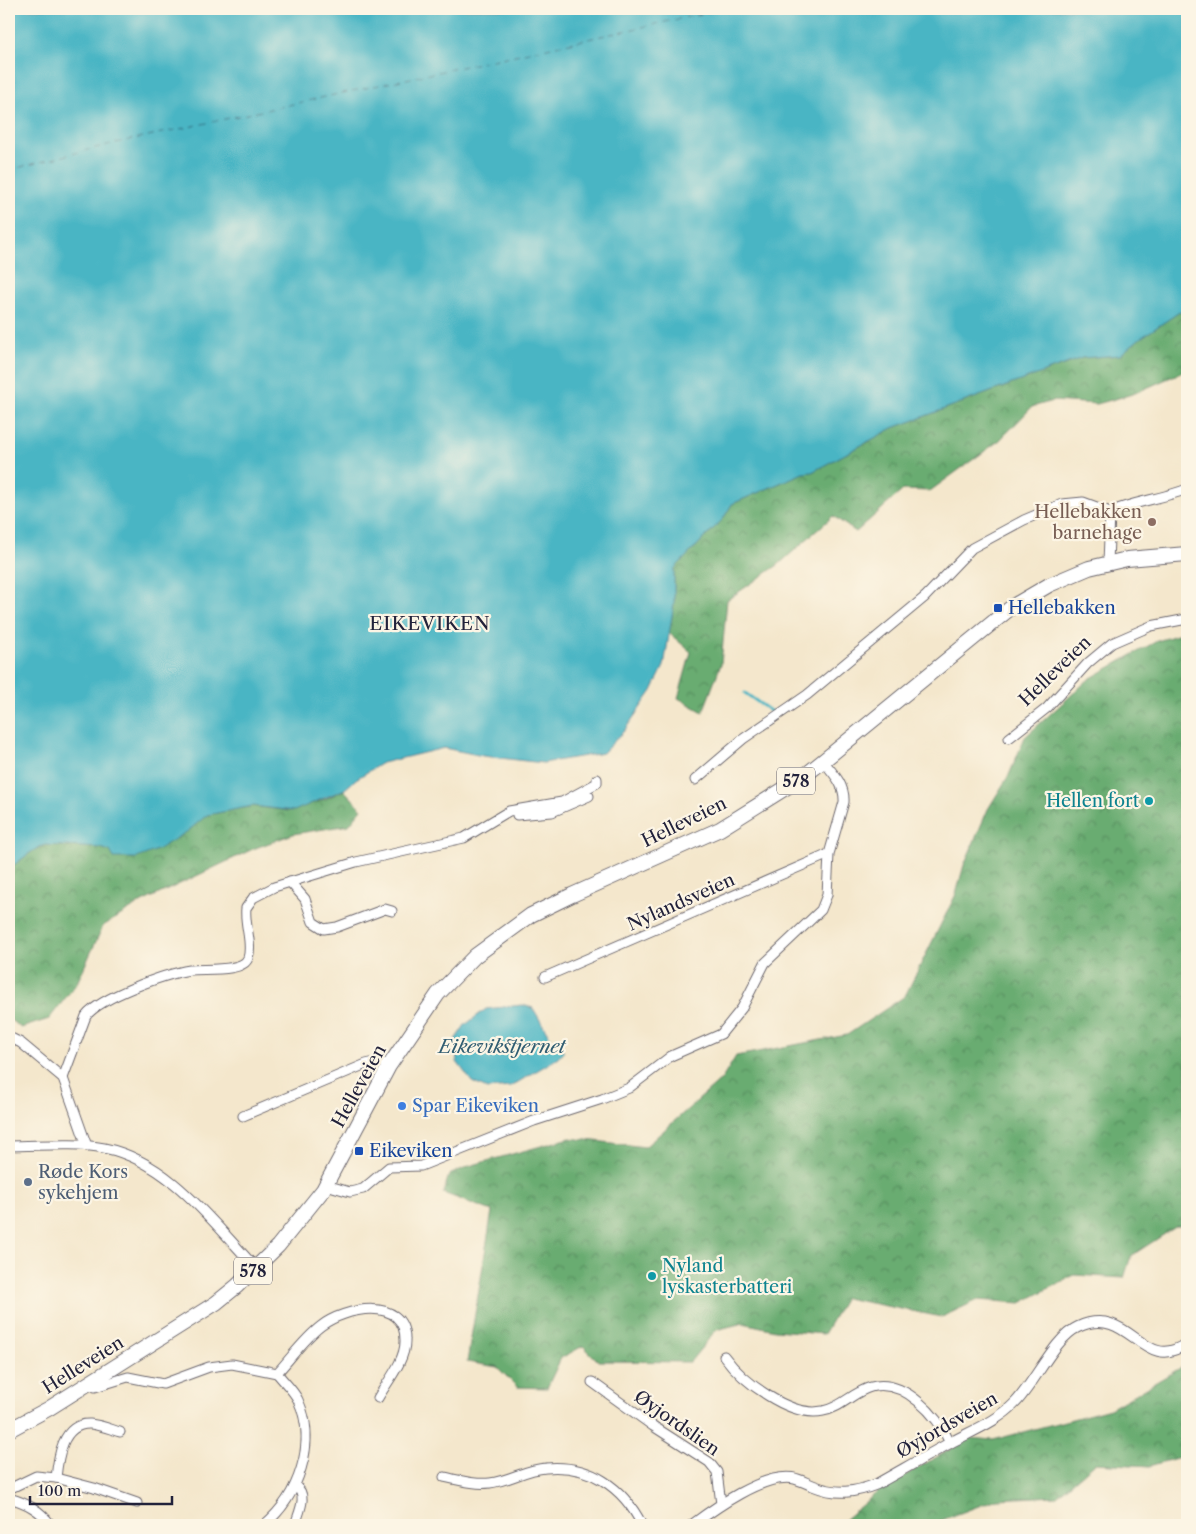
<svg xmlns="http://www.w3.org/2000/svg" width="1196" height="1534" viewBox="0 0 1196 1534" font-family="'Libre Caslon Text',serif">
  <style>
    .forest { fill: url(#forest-crowns); stroke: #466756 }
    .water { fill: #48b5c4; stroke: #356c80 }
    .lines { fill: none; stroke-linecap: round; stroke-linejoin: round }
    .stream { stroke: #48b5c4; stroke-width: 3 }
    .ferry { stroke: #315d72; stroke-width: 1; stroke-dasharray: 6 5; stroke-linecap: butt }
    .minor-casing { stroke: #6c676e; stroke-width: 11 }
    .tertiary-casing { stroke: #6c676e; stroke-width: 12 }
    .primary-casing { stroke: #6c676e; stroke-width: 16 }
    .minor { stroke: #fff; stroke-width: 9 }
    .tertiary { stroke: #fff; stroke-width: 10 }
    .primary { stroke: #fff; stroke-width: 14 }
    .education-dot { fill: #8d6e63; stroke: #fcf5e5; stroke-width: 2 }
    .transit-dot { fill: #1a4fb4; stroke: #fcf5e5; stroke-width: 2 }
    .culture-dot { fill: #0f9aa8; stroke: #fcf5e5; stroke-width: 2 }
    .shop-dot { fill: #3f7fe0; stroke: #fcf5e5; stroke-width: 2 }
    .service-dot { fill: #5c6f8a; stroke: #fcf5e5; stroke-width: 2 }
    .labels { text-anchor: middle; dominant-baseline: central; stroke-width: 4.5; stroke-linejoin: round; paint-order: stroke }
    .shield { fill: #fcf5e5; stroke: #63616e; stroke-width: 1 }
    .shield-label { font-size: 16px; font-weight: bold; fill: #22223b }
    .education-label { font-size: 18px; fill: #785e54; stroke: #fcf5e5; text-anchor: end }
    .transit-label { font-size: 18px; fill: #164399; stroke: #fcf5e5; text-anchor: start }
    .street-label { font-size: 18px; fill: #22223b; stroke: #fcf5e5 }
    .culture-label { font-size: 18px; fill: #0d838f; stroke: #fcf5e5; text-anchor: end }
    .shop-label { font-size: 18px; fill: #366cbe; stroke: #fcf5e5; text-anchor: start }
    .service-label { font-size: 18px; fill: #4e5e75; stroke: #fcf5e5; text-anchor: start }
    .neighbourhood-label { font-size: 19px; letter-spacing: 1px; fill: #22223b; stroke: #fcf5e5 }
    .water-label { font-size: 19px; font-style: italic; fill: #315d72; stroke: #fcf5e5 }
  </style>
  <defs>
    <pattern id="forest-crowns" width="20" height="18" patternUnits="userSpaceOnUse" patternTransform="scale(1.25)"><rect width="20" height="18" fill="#69ac71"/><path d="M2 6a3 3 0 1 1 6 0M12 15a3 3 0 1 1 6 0" fill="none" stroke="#568c5e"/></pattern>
  </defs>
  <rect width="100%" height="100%" fill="#fcf5e5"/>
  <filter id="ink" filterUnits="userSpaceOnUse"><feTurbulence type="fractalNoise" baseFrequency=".02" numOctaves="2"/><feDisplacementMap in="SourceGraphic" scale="10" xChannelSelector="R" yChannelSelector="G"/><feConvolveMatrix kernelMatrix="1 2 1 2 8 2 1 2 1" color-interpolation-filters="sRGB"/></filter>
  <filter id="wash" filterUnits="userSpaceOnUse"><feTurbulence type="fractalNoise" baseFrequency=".0096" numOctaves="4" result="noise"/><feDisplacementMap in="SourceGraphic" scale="20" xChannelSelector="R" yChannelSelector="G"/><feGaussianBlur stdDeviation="1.12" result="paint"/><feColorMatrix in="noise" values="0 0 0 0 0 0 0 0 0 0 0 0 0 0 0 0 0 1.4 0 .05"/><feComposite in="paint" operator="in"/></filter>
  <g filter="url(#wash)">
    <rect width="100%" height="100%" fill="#f4e7cc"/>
    <!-- forest -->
    <g class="forest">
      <polygon points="1187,307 1187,370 1133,394 1097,404 1053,401 1032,407 1000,440 930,491 903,490 856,532 833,516 778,565 727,600 721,664 703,712 678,698 691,652 669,633 674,604 674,569 723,519 732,504 803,473 812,472 893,428 1082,358 1120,355 1139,339"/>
      <polygon points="1187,632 1187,1226 1177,1226 1131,1256 1124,1278 1074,1275 1021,1303 978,1300 942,1317 845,1298 824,1334 775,1330 743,1323 716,1330 690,1362 598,1361 583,1346 561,1358 547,1388 517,1387 497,1367 467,1362 492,1211 443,1193 449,1175 469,1166 570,1138 645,1147 722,1079 736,1056 847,1035 905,996 956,894 964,865 988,809 1009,775 1025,737 1089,679 1157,641"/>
      <path d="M344 790 362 809 349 825 293 834 253 849 142 902 103 926 77 983 49 1019 21 1028 9 1019V868C21 861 32 849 45 845L101 848 110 851 188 831 206 815 253 806 289 811 325 799Z"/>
      <polygon points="1187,1364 1187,1455 1149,1466 1095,1463 1057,1496 997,1499 929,1525 838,1525 881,1489 970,1438 993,1440 1110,1409"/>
    </g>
    <!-- water -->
    <g class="water">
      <path d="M9 9H1187V307L1139 339 1120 355 1082 358 893 428 812 472 803 473 732 504 723 519 674 569V604L664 666 652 691 624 731 603 753 543 763 483 756 444 748 382 763 356 779 345 789 294 811 253 806 207 815 188 831 157 850 137 858H114L110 851 101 848 45 845C32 849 21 861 9 868Z"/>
      <polygon points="522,1005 533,1008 551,1039 564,1051 558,1058 510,1087 487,1089 472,1082 457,1062 455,1040 465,1025 486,1009"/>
    </g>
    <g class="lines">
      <!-- stream -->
      <polyline class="stream" points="745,693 773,713"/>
      <!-- ferry -->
      <polyline class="ferry" points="9,170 107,145 724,9"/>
    </g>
  </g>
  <g filter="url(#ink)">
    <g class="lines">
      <!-- minor casing -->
      <g class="minor-casing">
        <g id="minor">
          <path d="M1108 563 1110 512C1135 501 1162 499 1187 489"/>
          <polyline points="1009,738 1047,708 1088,663 1112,643 1151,626 1187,619"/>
          <polyline points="695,780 743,739 807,695 925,597 972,548 1024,520 1062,504 1083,502 1110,512"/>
          <polyline points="517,815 552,812 589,796"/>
          <polyline points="290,882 305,899 313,922 324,929 337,927 385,909 392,911"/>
          <polyline points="545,977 829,854"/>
          <polyline points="9,1037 21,1043 63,1078 87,1146"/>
          <path d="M63 1078 86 1016C101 997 165 974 190 970 202 968 243 973 248 958 253 943 244 925 246 908L253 898 274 887 356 862 464 838 509 811 562 802 597 783V779"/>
          <polyline points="243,1116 366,1064 379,1061 389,1066"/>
          <path d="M9 1146C40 1146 73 1142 104 1148 169 1161 212 1222 256 1268"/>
          <path d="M326 1185 350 1192 363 1189 389 1167 421 1166 534 1121 602 1099 629 1088 671 1056 721 1034 742 1008 765 963 821 910 827 895 829 854 844 802C845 785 834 774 823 761"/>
          <path d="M724 1356C742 1381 790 1418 823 1411 841 1408 853 1392 871 1387 904 1378 938 1416 950 1443"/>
          <polyline points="592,1382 653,1426 709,1462 717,1472 721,1504"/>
          <path d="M90 1383 95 1387 128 1377 163 1384 209 1367 232 1364 277 1373C291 1358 304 1339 321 1326 344 1308 405 1295 405 1340 406 1360 387 1382 378 1398"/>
          <path d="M444 1477C459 1480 475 1485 490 1483 509 1481 526 1469 546 1468 590 1464 623 1487 642 1525"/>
          <polyline points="56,1478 94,1488 137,1503"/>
          <path d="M295 1486C308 1494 300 1510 296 1522L298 1525"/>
          <path d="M9 1489 36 1476 56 1478C58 1458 62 1423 90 1424 100 1425 110 1429 120 1432"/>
          <path d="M9 1498C27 1503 40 1510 51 1525"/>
          <path d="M264 1525C298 1497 318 1443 298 1400 294 1391 284 1382 277 1373"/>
        </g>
      </g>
      <!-- tertiary casing -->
      <g class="tertiary-casing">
        <path id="tertiary" d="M692 1525C715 1508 762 1474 792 1478 799 1479 806 1483 814 1486 836 1495 855 1493 877 1484 902 1470 926 1456 950 1443 972 1431 998 1421 1015 1403 1034 1384 1055 1337 1078 1327 1131 1303 1142 1376 1187 1343"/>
      </g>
      <!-- primary casing -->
      <g class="primary-casing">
        <polyline id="primary" points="9,1430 48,1409 216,1303 237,1286 278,1246 323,1190 389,1066 438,994 475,956 531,915 572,895 720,829 803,777 823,761 1013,606 1049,585 1089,568 1127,559 1187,554"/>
      </g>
      <!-- minor -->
      <use href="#minor" class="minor"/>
      <!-- tertiary -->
      <use href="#tertiary" class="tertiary"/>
      <!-- primary -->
      <use href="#primary" class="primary"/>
    </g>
  </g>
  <!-- markers -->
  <circle class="education-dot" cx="1152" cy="522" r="5"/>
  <g class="transit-dot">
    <rect x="993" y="603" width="10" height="10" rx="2.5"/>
    <rect x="354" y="1146" width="10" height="10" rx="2.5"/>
  </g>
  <g class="culture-dot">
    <circle cx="1149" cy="801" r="5"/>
    <circle cx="652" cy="1276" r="5"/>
  </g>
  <circle class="shop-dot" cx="402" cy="1106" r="5"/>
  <circle class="service-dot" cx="28" cy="1182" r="5"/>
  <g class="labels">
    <!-- shield labels -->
    <g class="shield">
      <rect x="777" y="767.5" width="38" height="27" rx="4"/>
      <rect x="234" y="1257.5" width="38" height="27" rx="4"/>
    </g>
    <g class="shield-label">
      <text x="796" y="781">578</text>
      <text x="253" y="1271">578</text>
    </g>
    <!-- education labels -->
    <g class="education-label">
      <text x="1142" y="512">Hellebakken<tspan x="1142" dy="21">barnehage</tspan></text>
    </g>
    <!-- transit labels -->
    <g class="transit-label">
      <text x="1008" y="608">Hellebakken</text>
      <text x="369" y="1151">Eikeviken</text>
    </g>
    <!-- street labels -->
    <g class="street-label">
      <text transform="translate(1055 671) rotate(-44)">Helleveien</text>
      <text transform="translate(684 822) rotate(-26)">Helleveien</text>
      <text transform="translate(681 902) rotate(-24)">Nylandsveien</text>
      <text transform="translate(359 1086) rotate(-61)">Helleveien</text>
      <text transform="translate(83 1365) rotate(-32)">Helleveien</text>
      <text transform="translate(677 1423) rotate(35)">Øyjordslien</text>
      <text transform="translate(947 1425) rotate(-30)">Øyjordsveien</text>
    </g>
    <!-- culture labels -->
    <g class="culture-label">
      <text x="1139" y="801">Hellen fort</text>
      <text x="662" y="1266" text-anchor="start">Nyland<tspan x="662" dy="21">lyskasterbatteri</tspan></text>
    </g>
    <!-- shop labels -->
    <g class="shop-label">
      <text x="412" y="1106">Spar Eikeviken</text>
    </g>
    <!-- service labels -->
    <g class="service-label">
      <text x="38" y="1172">Røde Kors<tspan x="38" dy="21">sykehjem</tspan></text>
    </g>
    <!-- neighbourhood labels -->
    <g class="neighbourhood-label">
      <text x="430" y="623">EIKEVIKEN</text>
    </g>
    <!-- water labels -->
    <g class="water-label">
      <text x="502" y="1046">Eikevikstjernet</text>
    </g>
  </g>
  <!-- margin -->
  <rect width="1196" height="1534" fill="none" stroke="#fcf5e5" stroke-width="30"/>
  <!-- scale -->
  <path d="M30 1496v8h142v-8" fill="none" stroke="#22223b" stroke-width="2.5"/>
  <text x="38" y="1496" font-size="15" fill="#22223b" stroke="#fcf5e5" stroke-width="4" paint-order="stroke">100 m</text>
</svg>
